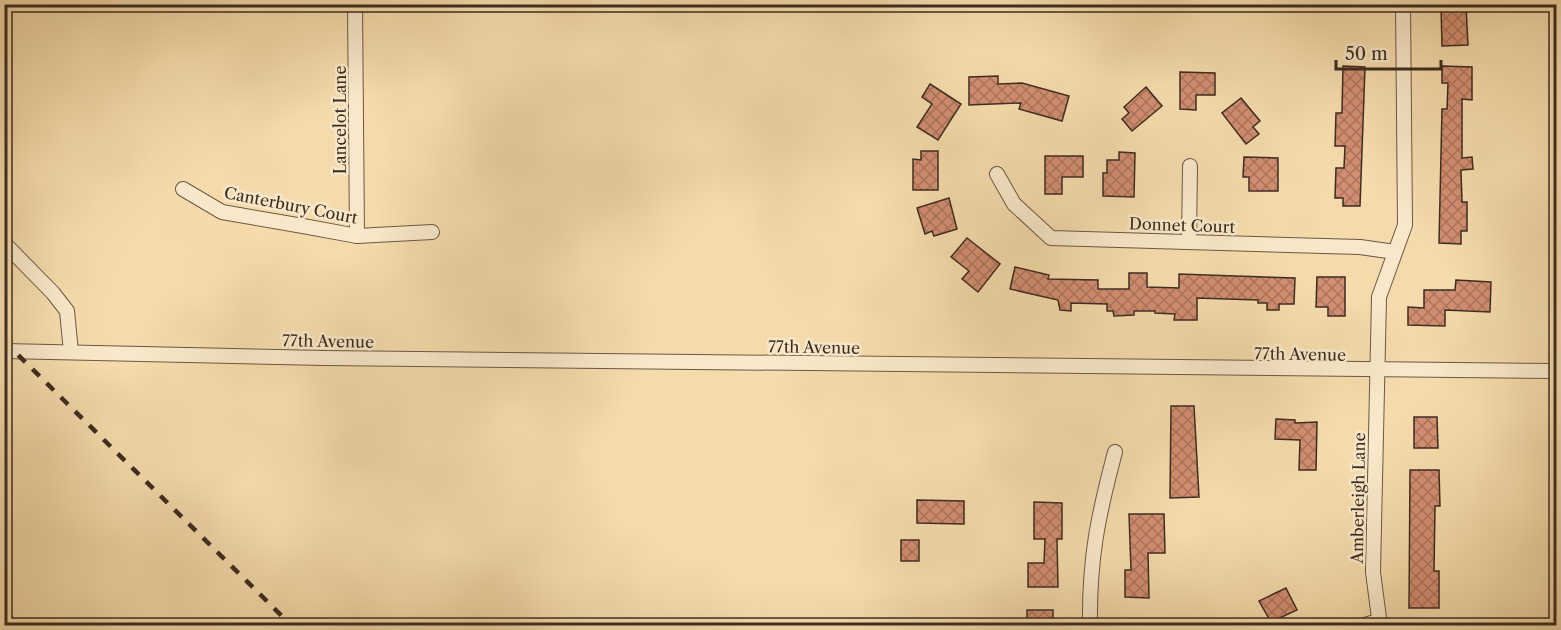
<svg xmlns="http://www.w3.org/2000/svg" width="1561" height="630" viewBox="0 0 1561 630" font-family="'Libre Caslon Text',serif">
  <style>
    .building { fill: url(#building-cross-hatch); stroke: #3d2d20; stroke-width: 1.5 }
    .lines { fill: none; stroke-linecap: round; stroke-linejoin: round }
    .minor-casing { stroke: #6b5843; stroke-width: 16 }
    .minor { stroke: #f8e8c9; stroke-width: 14 }
    .rail { stroke: #3d2d20; stroke-width: 4.5; stroke-dasharray: 10 10; stroke-linecap: butt }
    .labels { text-anchor: middle; dominant-baseline: central; stroke-width: 5; stroke-linejoin: round; paint-order: stroke }
    .street-label { font-size: 16px; fill: #3d2d20; stroke: #f8e8c9 }
  </style>
  <defs>
    <pattern id="building-cross-hatch" width="8" height="8" patternUnits="userSpaceOnUse" patternTransform="scale(1.5)"><rect width="8" height="8" fill="#d28e71"/><path d="M0 0l8 8M0 8l8-8" fill="none" stroke="#ac745c"/></pattern>
  </defs>
  <rect width="100%" height="100%" fill="#f5dbac"/>
  <filter id="stains"><feTurbulence type="fractalNoise" baseFrequency=".00333" numOctaves="4"/><feColorMatrix values="0 0 0 0 .2 0 0 0 0 .09 0 0 0 0 .02 0 0 0 .5 -.17"/></filter>
  <radialGradient id="worn" r=".72"><stop offset=".6" stop-color="#630" stop-opacity="0"/><stop offset="1" stop-color="#630" stop-opacity=".3"/></radialGradient>
  <!-- building -->
  <g class="building">
    <polygon points="1466,6 1468,45 1442,46 1441,7"/>
    <polygon points="1343,66 1365,67 1360,206 1343,206 1343,198 1335,198 1336,168 1344,168 1345,146 1335,146 1336,113 1342,113"/>
    <polygon points="1442,66 1472,67 1472,100 1462,99 1462,158 1472,157 1473,169 1461,170 1462,202 1467,202 1467,231 1461,231 1461,244 1439,243 1442,109 1447,109 1448,83 1442,83"/>
    <polygon points="1180,72 1215,73 1215,95 1196,95 1196,110 1180,109"/>
    <polygon points="998,76 998,84 1022,83 1069,96 1062,121 1019,109 1021,103 969,105 969,77"/>
    <polygon points="930,84 961,104 938,140 917,127 932,104 922,97"/>
    <polygon points="1146,87 1162,106 1132,131 1122,119 1129,113 1124,107"/>
    <polygon points="1241,98 1260,121 1253,127 1259,134 1246,144 1222,113"/>
    <polygon points="921,151 938,151 938,190 913,190 913,159 921,160"/>
    <polygon points="1119,152 1135,153 1134,197 1103,196 1103,173 1107,173 1107,160 1119,160"/>
    <polygon points="1045,156 1083,156 1083,177 1062,177 1062,194 1045,194"/>
    <polygon points="1244,157 1278,158 1278,191 1249,191 1249,177 1243,177"/>
    <polygon points="949,198 957,229 934,236 932,231 925,234 917,208"/>
    <polygon points="967,238 1000,264 978,292 962,279 969,271 951,257"/>
    <polygon points="1015,267 1049,275 1048,279 1098,280 1098,289 1129,289 1129,273 1147,273 1147,287 1179,288 1179,274 1295,278 1294,304 1279,304 1279,310 1267,310 1267,303 1258,303 1258,300 1197,298 1197,320 1174,320 1175,314 1155,313 1155,311 1134,311 1134,315 1114,316 1113,311 1107,311 1107,304 1071,303 1071,311 1060,310 1058,300 1010,289"/>
    <polygon points="1317,277 1345,277 1345,316 1328,316 1328,307 1316,307"/>
    <polygon points="1456,280 1491,282 1490,312 1445,310 1445,326 1408,325 1408,307 1424,308 1424,290 1455,290"/>
    <polygon points="1171,406 1194,406 1199,497 1170,498"/>
    <polygon points="1414,417 1437,417 1438,448 1414,448"/>
    <polygon points="1276,419 1295,420 1295,423 1317,422 1316,470 1299,470 1300,440 1275,439"/>
    <polygon points="1410,470 1439,470 1440,506 1435,506 1434,571 1439,571 1439,608 1409,608"/>
    <polygon points="917,500 964,501 964,524 917,523"/>
    <polygon points="1034,502 1062,503 1062,539 1057,539 1058,587 1028,587 1028,563 1044,563 1045,539 1034,539"/>
    <polygon points="1129,514 1164,514 1165,553 1148,553 1149,598 1125,597 1125,570 1131,570"/>
    <rect x="901" y="540" width="18" height="21"/>
    <polygon points="1286,588 1297,610 1271,622 1259,601"/>
    <rect x="1027" y="610" width="26" height="16"/>
  </g>
  <g class="lines">
    <!-- minor casing -->
    <g class="minor-casing">
      <g id="minor">
        <polyline points="355,4 357,236"/>
        <polyline points="997,174 1014,204 1051,238 1360,247 1395,252"/>
        <polyline points="183,189 222,212 303,226 357,236 432,232"/>
        <polyline points="1189,242 1190,166"/>
        <polyline points="4,243 53,293 67,311 71,352"/>
        <polyline points="4,351 324,358 1556,371"/>
        <polyline points="4,618 11,626"/>
        <path d="M1090 626C1089 559 1098 516 1115 452"/>
        <polyline points="1362,626 1378,621"/>
        <polyline points="1380,626 1373,572 1379,297 1405,225 1403,4"/>
      </g>
    </g>
    <!-- minor -->
    <use href="#minor" class="minor"/>
    <!-- rail -->
    <polyline class="rail" points="4,341 292,626"/>
  </g>
  <g class="labels">
    <!-- street labels -->
    <g class="street-label">
      <text transform="translate(340 120) rotate(-90)">Lancelot Lane</text>
      <text transform="translate(291 205) rotate(11)">Canterbury Court</text>
      <text transform="translate(1182 225) rotate(2)">Donnet Court</text>
      <text transform="translate(328 341) rotate(1)">77th Avenue</text>
      <text transform="translate(814 347) rotate(1)">77th Avenue</text>
      <text transform="translate(1300 354) rotate(1)">77th Avenue</text>
      <text transform="translate(1358 498) rotate(-89)">Amberleigh Lane</text>
    </g>
  </g>
  <!-- margin -->
  <rect width="1561" height="630" fill="none" stroke="#f5dbac" stroke-width="24"/>
  <rect x="6" y="6" width="1549" height="618" fill="none" stroke="#3d2d20" stroke-width="3"/>
  <rect x="12" y="12" width="1537" height="606" fill="none" stroke="#3d2d20" stroke-width="1.5"/>
  <!-- scale -->
  <path d="M1336 60v9h105v-9" fill="none" stroke="#3d2d20" stroke-width="3"/>
  <text x="1345" y="60" font-size="18" fill="#3d2d20" stroke="#f8e8c9" stroke-width="4.5" paint-order="stroke">50 m</text>
  <rect width="100%" height="100%" filter="url(#stains)"/>
  <rect width="100%" height="100%" fill="url(#worn)"/>
</svg>
